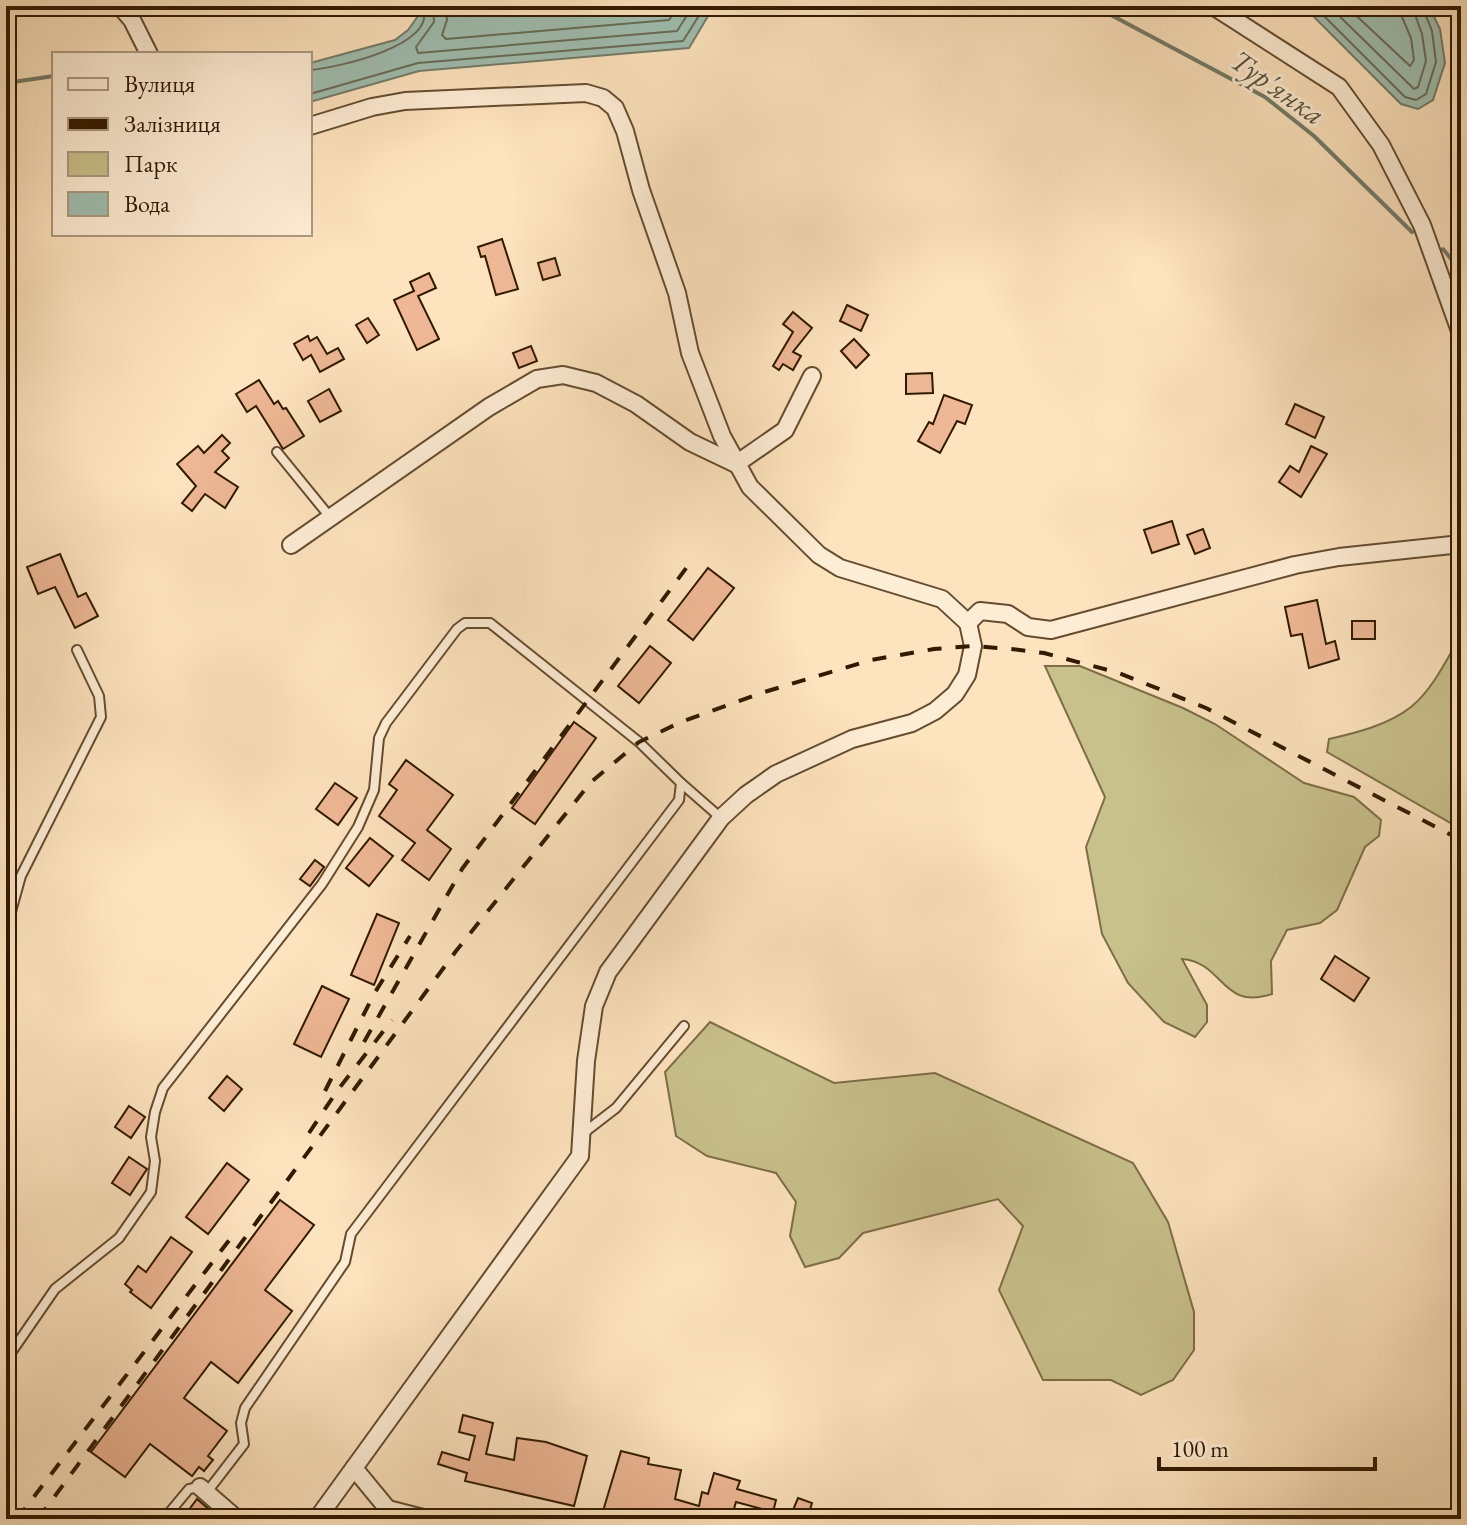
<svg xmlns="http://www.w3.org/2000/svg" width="1467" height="1525" viewBox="0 0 1467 1525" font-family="'EB Garamond',serif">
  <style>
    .green { fill: #c8c18c; stroke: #7d6e46; stroke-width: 2 }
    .water { fill: #9fbeb0; stroke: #737c6a; stroke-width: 2 }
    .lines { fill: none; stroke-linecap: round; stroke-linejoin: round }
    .shore { stroke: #686c58; stroke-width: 2 }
    .stream { stroke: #737c6a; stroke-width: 4 }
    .building { fill: #eeb795; stroke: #321a00; stroke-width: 2 }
    .service-casing { stroke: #654c30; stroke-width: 12 }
    .minor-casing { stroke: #654c30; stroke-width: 20 }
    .service { stroke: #feedd5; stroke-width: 8 }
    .minor { stroke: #feedd5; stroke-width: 16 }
    .rail { stroke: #321a00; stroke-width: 4; stroke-dasharray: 14 14; stroke-linecap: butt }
    .labels { text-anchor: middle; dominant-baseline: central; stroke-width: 6; stroke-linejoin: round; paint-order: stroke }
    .water-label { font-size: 30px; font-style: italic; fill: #58533e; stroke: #feedd5 }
  </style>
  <rect width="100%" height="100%" fill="#fde3be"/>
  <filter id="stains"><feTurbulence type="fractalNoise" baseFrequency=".0025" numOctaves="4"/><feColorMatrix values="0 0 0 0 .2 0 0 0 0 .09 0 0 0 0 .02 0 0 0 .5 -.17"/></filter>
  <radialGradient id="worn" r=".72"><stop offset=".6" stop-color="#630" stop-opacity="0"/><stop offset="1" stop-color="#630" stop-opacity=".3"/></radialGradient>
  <!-- green -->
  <g class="green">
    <path d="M1461 635V829L1327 752 1329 739C1356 733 1388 725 1411 707 1433 689 1447 659 1461 635Z"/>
    <path d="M1045 666H1080L1183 708 1215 724 1304 783 1354 797 1381 820 1379 836 1365 847 1337 910 1320 923 1287 930 1271 961 1272 994C1221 1011 1224 962 1182 959L1207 1005V1022L1195 1037 1164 1022 1128 983 1102 934 1086 847 1105 797Z"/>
    <polygon points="710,1022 834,1083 935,1073 1133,1163 1168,1222 1194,1312 1194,1350 1173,1380 1141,1395 1111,1380 1043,1380 999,1290 1023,1226 998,1199 863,1233 839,1258 805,1267 790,1236 796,1202 776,1173 707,1156 676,1136 665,1072"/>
  </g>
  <!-- water -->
  <g class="water">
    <polygon points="413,6 714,6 689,48 419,71 310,102 310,63 395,40 408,30 418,16"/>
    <polygon points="1311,6 1429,6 1440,29 1445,63 1433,100 1418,109 1401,104 1310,13"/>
  </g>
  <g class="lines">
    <!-- shore -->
    <g class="shore">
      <polyline points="433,6 434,22 416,47 418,53 677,31 693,6"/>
      <polyline points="446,6 447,20 442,35 446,39 669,20 679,6"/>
      <polyline points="1318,6 1319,11 1405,97 1416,100 1426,94 1436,62 1432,31 1422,6"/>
      <polyline points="1329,6 1414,89 1418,87 1426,61 1422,34 1412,6"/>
      <polyline points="1346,6 1410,66 1414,60 1411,38 1402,17 1400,6"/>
      <path d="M310 70C336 68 441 45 422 6"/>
      <polyline points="310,94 418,63 683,41 705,6"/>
    </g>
    <!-- stream -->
    <g class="stream">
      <polyline points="1100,6 1111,15 1265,97 1314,136 1412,232"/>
      <polyline points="6,83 54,76"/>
      <polyline points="1443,249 1461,271"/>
    </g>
  </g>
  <!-- building -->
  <g class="building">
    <polygon points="502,239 518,289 496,295 485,256 481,257 478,247"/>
    <polygon points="555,258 560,275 543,280 538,263"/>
    <polygon points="429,273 436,288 418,296 439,339 417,350 394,300 414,291 410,282"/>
    <polygon points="847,305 868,315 861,331 840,321"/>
    <polygon points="793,312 812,328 793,352 801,356 793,370 783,364 779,370 773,366 793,332 783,324"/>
    <polygon points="368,318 379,335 367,343 356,325"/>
    <polygon points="308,336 310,341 317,337 327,354 338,348 344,359 320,372 311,355 303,360 294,344"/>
    <polygon points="854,339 869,355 856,368 841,351"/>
    <polygon points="531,346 537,361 519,368 513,353"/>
    <polygon points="932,373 933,393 906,394 906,374"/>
    <polygon points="259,380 274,404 278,401 283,409 286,408 304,436 283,449 256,406 247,412 236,394"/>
    <polygon points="329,389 341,411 320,422 308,401"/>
    <polygon points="944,395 972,405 965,424 957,421 940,453 918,441 929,422 933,424"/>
    <polygon points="1295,404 1324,417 1315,438 1286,424"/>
    <polygon points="222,435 230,443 222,451 229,458 215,472 238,487 225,508 205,494 192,511 182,503 196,486 177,464 198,446 204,453"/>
    <polygon points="1311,446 1327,454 1301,497 1279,482 1290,466 1299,472"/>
    <polygon points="1172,521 1179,544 1152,553 1144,530"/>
    <polygon points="1203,529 1210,548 1195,554 1187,535"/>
    <polygon points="60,554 78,597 86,593 98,616 75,628 55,587 38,594 27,567"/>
    <polygon points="708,568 734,588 693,640 668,620"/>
    <polygon points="1317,600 1326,644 1335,641 1339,659 1309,668 1302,634 1291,636 1285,607"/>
    <rect x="1352" y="621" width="23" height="18"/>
    <polygon points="650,646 671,663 639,703 618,686"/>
    <polygon points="574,722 596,738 535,824 512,808"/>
    <polygon points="406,760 453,795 427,830 451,849 429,880 402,860 415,843 379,816 397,790 389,784"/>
    <polygon points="335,783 357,798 338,825 316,809"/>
    <polygon points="370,838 393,856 369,886 346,868"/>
    <polygon points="315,860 324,867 310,886 300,879"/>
    <polygon points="377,914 399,923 374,985 351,975"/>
    <polygon points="1335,956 1369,978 1354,1001 1321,979"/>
    <polygon points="322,986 349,999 321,1057 294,1044"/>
    <polygon points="227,1076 242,1089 224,1111 209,1098"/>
    <polygon points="129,1106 145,1117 131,1138 115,1127"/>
    <polygon points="129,1157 147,1169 130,1195 112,1183"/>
    <polygon points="227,1163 249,1180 208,1234 186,1217"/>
    <polygon points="280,1200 314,1225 265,1290 292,1311 238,1383 211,1362 184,1398 227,1431 208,1456 213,1460 204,1471 199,1467 192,1476 150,1444 125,1477 91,1452"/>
    <polygon points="171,1237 192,1252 151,1308 130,1292 132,1290 125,1284 138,1266 146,1272"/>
    <polygon points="463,1415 493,1423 486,1454 514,1460 517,1438 546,1442 587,1456 574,1506 465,1481 467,1473 438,1464 442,1452 469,1460 475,1436 459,1432"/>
    <polygon points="621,1451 649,1458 648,1464 681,1470 675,1499 699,1506 702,1492 708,1494 714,1473 740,1481 737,1489 776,1500 773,1512 736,1502 731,1519 631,1519 603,1511"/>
    <polygon points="798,1498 812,1503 808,1516 793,1510"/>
    <polygon points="197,1499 211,1511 205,1519 182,1519"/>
  </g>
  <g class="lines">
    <!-- service casing -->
    <g class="service-casing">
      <g id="service">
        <polyline points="277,452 330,517"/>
        <polyline points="681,783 721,818"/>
        <polyline points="6,930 21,876 101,717 99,696 77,650"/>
        <polyline points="581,1135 616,1108 684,1026"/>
        <polyline points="6,1360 55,1289 119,1238 151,1192 155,1161 151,1137 155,1112 163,1088 322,884 358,827 374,790 379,738 386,723 457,629 465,623 490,623 639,742 681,783 679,800 351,1234 345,1262 245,1408 241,1423 244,1444 207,1492"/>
        <polyline points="164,1519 189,1489 200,1487"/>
      </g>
    </g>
    <!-- minor casing -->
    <g class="minor-casing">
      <g id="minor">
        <polyline points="120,6 132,20 149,54"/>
        <polyline points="1213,6 1339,87 1381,145 1422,225 1461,334"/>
        <polyline points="310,126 372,107 405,101 586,93 603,98 615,108 625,131 641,190 677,293 690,353 722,436 750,487 819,555 840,568 942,599 968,623 973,646 967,675 955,694 935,711 912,723 852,739 776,774 746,795 721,818 608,972 594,1006 586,1061 580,1156 317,1519"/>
        <polyline points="291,545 489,407 537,379 563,375 596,383 636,404 690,442 736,464 785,430 812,376"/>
        <polyline points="968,623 980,611 1008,614 1028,627 1051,630 1295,565 1339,557 1461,544"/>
        <polyline points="354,1468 396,1519"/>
        <polyline points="200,1487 237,1519"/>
        <polyline points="388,1509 427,1519"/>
      </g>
    </g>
    <!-- service -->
    <use href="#service" class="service"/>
    <!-- minor -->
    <use href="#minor" class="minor"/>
    <!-- rail -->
    <g class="rail">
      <polyline points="364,1042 462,869 690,563"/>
      <polyline points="325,1091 374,994 410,936"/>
      <polyline points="309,1133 337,1091 392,1020"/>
      <polyline points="17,1519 230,1239"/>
      <polyline points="38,1519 456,951 591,782 639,742 681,722 761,693 871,660 934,649 973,646 1011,649 1044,653 1119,673 1206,708 1461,840"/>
    </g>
  </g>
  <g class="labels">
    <!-- water labels -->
    <g class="water-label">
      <text transform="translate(1278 87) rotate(35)">Тур'янка</text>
    </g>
  </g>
  <!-- margin -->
  <rect width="1467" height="1525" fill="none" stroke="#fde3be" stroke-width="32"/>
  <rect x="8" y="8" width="1451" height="1509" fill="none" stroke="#321a00" stroke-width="4"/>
  <rect x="16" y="16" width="1435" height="1493" fill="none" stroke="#321a00" stroke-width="2"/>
  <!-- legend -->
  <rect x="52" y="52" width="260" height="184" fill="#feedd5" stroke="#ac9980" stroke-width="2"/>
  <rect x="68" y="78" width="40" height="12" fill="#feedd5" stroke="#ac9980" stroke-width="2"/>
  <text x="124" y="92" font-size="24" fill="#321a00">Вулиця</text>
  <rect x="68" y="118" width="40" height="12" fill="#321a00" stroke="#ac9980" stroke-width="2"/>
  <text x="124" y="132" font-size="24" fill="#321a00">Залізниця</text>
  <rect x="68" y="152" width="40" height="24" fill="#c8c18c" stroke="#ac9980" stroke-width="2"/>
  <text x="124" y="172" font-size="24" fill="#321a00">Парк</text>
  <rect x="68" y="192" width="40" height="24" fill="#9fbeb0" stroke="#ac9980" stroke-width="2"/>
  <text x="124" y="212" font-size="24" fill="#321a00">Вода</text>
  <!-- scale -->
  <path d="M1159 1457v12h216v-12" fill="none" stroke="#321a00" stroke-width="4"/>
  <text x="1171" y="1457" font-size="24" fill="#321a00" stroke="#feedd5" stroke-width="6" paint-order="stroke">100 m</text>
  <rect width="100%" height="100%" filter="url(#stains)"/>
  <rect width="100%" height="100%" fill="url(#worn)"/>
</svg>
